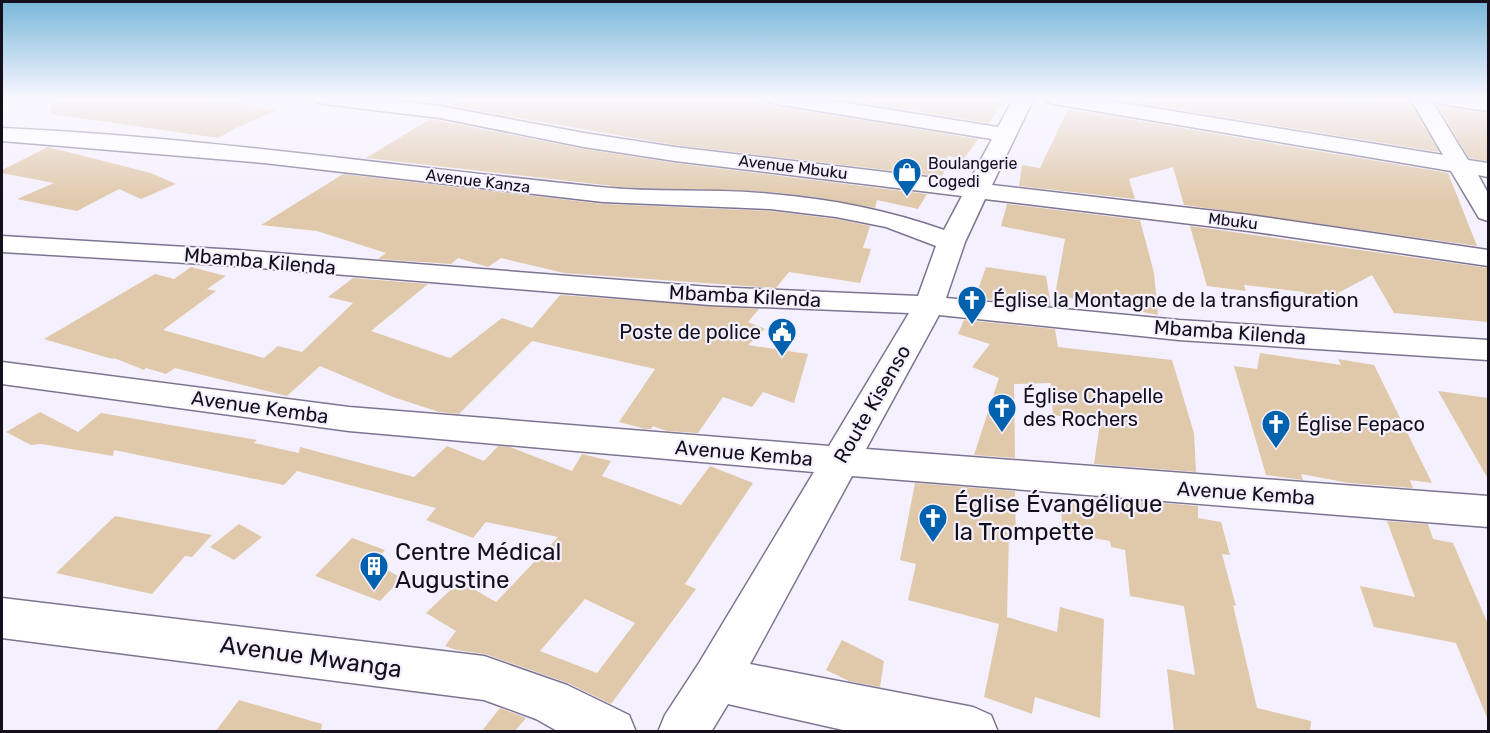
<svg xmlns="http://www.w3.org/2000/svg" width="1490" height="733" viewBox="0 0 1490 733" font-family="Rubik,sans-serif">
  <style>
    .building { fill: #e0c9ab; fill-rule: evenodd }
    .lines { fill: none; stroke-linecap: round; stroke-linejoin: round }
    .minor-casing { stroke: #7d7492; stroke-width: 3 }
    .minor { fill: #fff; fill-rule: evenodd }
    .labels { text-anchor: middle; dominant-baseline: central; stroke-width: 4.5; stroke-linejoin: round; paint-order: stroke }
    .far-poi-label { font-size: 16px; fill: #130f1b; stroke: #f4f0fe; text-anchor: start }
    .far-street-label { font-size: 16px; fill: #130f1b; stroke: #f4f0fe }
    .street-label { font-size: 20px; fill: #130f1b; stroke: #f4f0fe }
    .poi-label { font-size: 20px; fill: #130f1b; stroke: #f4f0fe; text-anchor: start }
    .near-poi-label { font-size: 24px; fill: #130f1b; stroke: #f4f0fe; text-anchor: start }
    .near-street-label { font-size: 24px; fill: #130f1b; stroke: #f4f0fe }
  </style>
  <rect width="100%" height="100%" fill="#f4f0fe"/>
  <!-- building -->
  <g class="building">
    <polygon points="52,98 207,98 261,106 258,107 277,110 236,128 218,138 51,114"/>
    <polygon points="464,98 764,98 768,104 775,106 978,139 964,159 948,156 943,175 937,176 675,145 451,106"/>
    <polygon points="832,98 1007,98 989,123"/>
    <polygon points="1107,98 1336,98 1369,104 1370,98 1408,98 1439,152"/>
    <polygon points="1437,105 1488,113 1488,161 1469,158"/>
    <polygon points="1068,109 1448,173 1477,246 1184,205 1173,167 1129,179 1135,199 1019,186 1022,165 1040,168"/>
    <polygon points="430,119 584,149 675,163 927,194 918,209 877,200 875,208 816,197 772,192 622,187 366,158"/>
    <polygon points="48,147 151,173 176,184 141,199 119,189 77,211 17,199 54,183 2,173 2,170"/>
    <polygon points="343,174 603,204 770,211 836,219 870,226 863,248 871,249 860,283 789,272 776,288 564,273 501,258 488,267 458,258 451,264 378,259 386,253 317,231 261,225"/>
    <polygon points="1007,204 1140,220 1154,273 1158,315 1055,295 1065,239 1001,226"/>
    <polygon points="1190,226 1488,268 1488,322 1394,313 1372,275 1338,293 1345,306 1308,301 1304,292 1244,285 1246,291 1207,286"/>
    <polygon points="191,267 226,276 207,289 216,291 163,330 264,358 278,346 302,352 353,303 328,297 353,278 428,284 371,331 450,358 502,318 532,328 560,295 759,309 748,322 765,329 748,345 808,354 794,403 763,392 752,407 723,397 698,433 667,431 653,426 651,429 645,429 619,422 655,369 532,341 459,414 439,412 393,397 320,366 287,396 175,368 166,374 146,368 144,370 114,358 112,359 44,339 155,274 174,279"/>
    <polygon points="986,267 1046,276 1051,306 975,298"/>
    <polygon points="964,320 1055,329 1058,347 1172,360 1194,433 1196,472 1094,464 1100,423 1053,415 1051,383 1014,384 1015,458 974,455 999,378 972,367 990,344 958,334"/>
    <polygon points="1260,353 1341,365 1338,359 1374,365 1432,483 1410,480 1413,488 1349,483 1301,474 1303,480 1266,475 1234,366 1257,369"/>
    <polygon points="1438,391 1488,398 1488,479"/>
    <path d="M40 412 78 432 101 413 257 440 254 443 299 453 300 447 414 477 447 446 484 461 498 446 510 447 572 471 582 454 611 461 602 476 681 505 710 466 753 483 685 584 696 589 611 704 568 683 485 654 456 650 445 646 456 631 426 613 460 581 496 602 558 537 486 522 473 538 426 520 436 508 297 471 284 485 114 450 113 456 41 444 31 445 6 432ZM585 599 635 623 597 673 540 651Z"/>
    <polygon points="915,483 1015,491 1016,536 1009,534 1007,617 1057,632 1060,607 1104,619 1100,718 1035,697 1032,714 984,697 999,624 908,600 916,564 900,560"/>
    <polygon points="1090,497 1198,506 1198,518 1221,522 1230,555 1222,554 1236,606 1233,605 1257,708 1311,721 1310,732 1174,732 1167,669 1195,675 1184,606 1130,596 1125,550 1111,547 1110,541 1063,533 1060,500 1088,505"/>
    <polygon points="115,516 212,535 192,557 185,556 152,594 56,573"/>
    <polygon points="1387,521 1428,524 1433,539 1453,543 1488,624 1488,720 1456,643 1374,627 1360,586 1415,597"/>
    <polygon points="239,524 262,537 234,560 210,547"/>
    <polygon points="352,538 385,550 374,563 402,578 380,601 315,576"/>
    <polygon points="842,640 884,661 880,687 849,681 826,670"/>
    <polygon points="239,700 322,724 321,732 215,732"/>
    <polygon points="500,708 526,718 514,732 481,732"/>
  </g>
  <g class="lines">
    <!-- minor casing -->
    <g class="minor-casing">
      <g id="minor">
        <path d="M314 98H377L440 106 584 133 675 147 969 182 992 139 776 104 769 102 766 98H816L998 127 1014 98H1034L992 185 1249 215 1488 250V266L1249 231 985 199 965 242 946 298 1179 320 1488 340V360L1179 340 939 315 866 449 1488 496V527L852 476 750 664 973 707 991 715 998 732H852L728 704 711 732H658L665 715 699 663 814 472 349 431 2 384V362L349 407 829 446 909 313 710 305 237 266 2 252V236L237 250 710 287 918 296 936 246 886 227 836 217 770 209 603 202 264 163 2 141V128C202 137 401 167 600 187 657 193 715 188 772 194 831 199 888 210 944 230L962 196 675 161 584 147 440 118 324 104 317 102Z"/>
        <polygon points="1044,98 1092,98 1443,155 1410,98 1430,98 1468,160 1488,163 1488,177 1478,175 1488,193 1488,221 1479,218 1451,171 1054,104 1047,102"/>
        <polygon points="1431,98 1488,99 1488,111 1441,104 1434,102"/>
        <polygon points="2,598 484,656 567,685 629,715 636,732 559,732 536,719 484,700 2,638"/>
      </g>
    </g>
    <!-- minor -->
    <use href="#minor" class="minor"/>
  </g>
  <!-- sky -->
  <linearGradient id="sky" x2="0" y2="1"><stop stop-color="#77b6d9"/><stop offset="0.49" stop-color="#faf8ff"/><stop offset="1" stop-color="#faf8ff" stop-opacity="0"/></linearGradient>
  <rect width="1490" height="201" fill="url(#sky)"/>
  <!-- icons -->
  <defs>
    <g id="shop-pin" transform="scale(1.5)"><path d="M0 17L-7.5 6A9.5 9.5 0 1 1 7.5 6Z" fill="#0062af" stroke="#f4f0fe"/><path d="M-5-2.5h2.3a2.7 3.5 0 0 1 5.4 0H5L5.5 6h-11ZM-1.5-2.5h3a1.5 2.3 0 0 0-3 0Z" fill="#fff"/></g>
    <g id="church-pin" transform="scale(1.5)"><path d="M0 17L-7.5 6A9.5 9.5 0 1 1 7.5 6Z" fill="#0062af" stroke="#f4f0fe"/><path d="M-1.2-6h2.4v3.5h3.3v2.4h-3.3V6h-2.4V-.1h-3.3v-2.4h3.3Z" fill="#fff"/></g>
    <g id="civic-pin" transform="scale(1.5)"><path d="M0 17L-7.5 6A9.5 9.5 0 1 1 7.5 6Z" fill="#0062af" stroke="#f4f0fe"/><path d="M-.6-6.5H3V-4.5H.6V-3L4-1V1h2V6H-6V1h2V-1L-.6-3ZM-1.2 2.5V6h2.4V2.5Z" fill="#fff"/></g>
    <g id="building-pin" transform="scale(1.5)"><path d="M0 17L-7.5 6A9.5 9.5 0 1 1 7.5 6Z" fill="#0062af" stroke="#f4f0fe"/><path d="M-4-6H4V6H1V3H-1V6H-4ZM-2.5-4.3h1.7v1.8h-1.7ZM.8-4.3h1.7v1.8H.8ZM-2.5-1h1.7V.8h-1.7ZM.8-1h1.7V.8H.8Z" fill="#fff"/></g>
  </defs>
  <g fill-rule="evenodd">
    <use href="#shop-pin" x="907" y="172"/>
    <use href="#church-pin" x="972" y="300"/>
    <use href="#civic-pin" x="782" y="332"/>
    <use href="#church-pin" x="1002" y="408"/>
    <use href="#church-pin" x="1276" y="424"/>
    <use href="#church-pin" x="933" y="518"/>
    <use href="#building-pin" x="374" y="566"/>
  </g>
  <g class="labels">
    <!-- far-poi labels -->
    <g class="far-poi-label">
      <text x="928" y="163">Boulangerie<tspan x="928" dy="18">Cogedi</tspan></text>
    </g>
    <!-- far-street labels -->
    <g class="far-street-label">
      <text transform="translate(793 167) rotate(7)">Avenue Mbuku</text>
      <text transform="translate(478 181) rotate(7)">Avenue Kanza</text>
      <text transform="translate(1233 221) rotate(7)">Mbuku</text>
    </g>
    <!-- street labels -->
    <g class="street-label">
      <text transform="translate(260 261) rotate(5)">Mbamba Kilenda</text>
      <text transform="translate(745 296) rotate(3)">Mbamba Kilenda</text>
      <text transform="translate(1230 332) rotate(4)">Mbamba Kilenda</text>
      <text transform="translate(872 404) rotate(-60)">Route Kisenso</text>
      <text transform="translate(260 407) rotate(8)">Avenue Kemba</text>
      <text transform="translate(744 453) rotate(5)">Avenue Kemba</text>
      <text transform="translate(1246 493) rotate(4)">Avenue Kemba</text>
    </g>
    <!-- poi labels -->
    <g class="poi-label">
      <text x="993" y="300">Église la Montagne de la transfiguration</text>
      <text x="761" y="332" text-anchor="end">Poste de police</text>
      <text x="1023" y="396">Église Chapelle<tspan x="1023" dy="23">des Rochers</tspan></text>
      <text x="1297" y="424">Église Fepaco</text>
    </g>
    <!-- near-poi labels -->
    <g class="near-poi-label">
      <text x="954" y="504">Église Évangélique<tspan x="954" dy="28">la Trompette</tspan></text>
      <text x="395" y="552">Centre Médical<tspan x="395" dy="28">Augustine</tspan></text>
    </g>
    <!-- near-street labels -->
    <g class="near-street-label">
      <text transform="translate(311 657) rotate(8)">Avenue Mwanga</text>
    </g>
  </g>
  <!-- border -->
  <rect width="1490" height="733" fill="none" stroke="#130f1b" stroke-width="6"/>
</svg>
